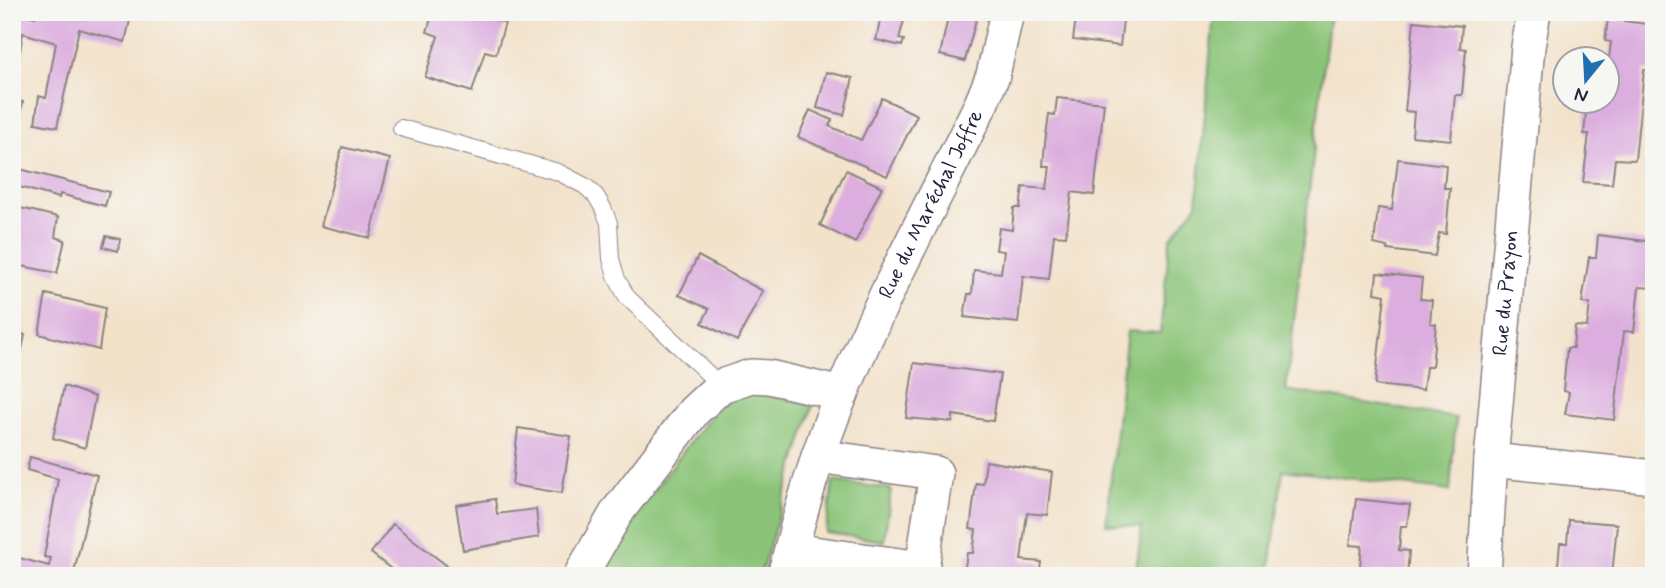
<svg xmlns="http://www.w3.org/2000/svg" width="1666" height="588" viewBox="0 0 1666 588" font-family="Mynerve,sans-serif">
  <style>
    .green { fill: #8bc478; stroke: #56735a; stroke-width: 2 }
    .building { fill: #dcaddf }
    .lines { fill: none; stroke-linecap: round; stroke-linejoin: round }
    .service-casing { stroke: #8a8282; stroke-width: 18 }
    .minor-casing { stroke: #8a8282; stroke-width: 36 }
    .service { stroke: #fff; stroke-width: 16 }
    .minor { stroke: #fff; stroke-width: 33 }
    .labels { text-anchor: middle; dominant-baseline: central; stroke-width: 5; stroke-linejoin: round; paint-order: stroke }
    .street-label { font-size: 21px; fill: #22223b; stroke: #f6f6f2 }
  </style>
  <rect width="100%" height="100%" fill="#f6f6f2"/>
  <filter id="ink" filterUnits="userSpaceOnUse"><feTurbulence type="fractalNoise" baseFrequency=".0143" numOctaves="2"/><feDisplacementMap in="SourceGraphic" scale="14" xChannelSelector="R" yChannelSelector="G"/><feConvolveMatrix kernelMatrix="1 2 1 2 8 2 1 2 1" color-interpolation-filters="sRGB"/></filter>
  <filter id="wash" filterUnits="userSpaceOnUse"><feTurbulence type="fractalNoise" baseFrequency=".00686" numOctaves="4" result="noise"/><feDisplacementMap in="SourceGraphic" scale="28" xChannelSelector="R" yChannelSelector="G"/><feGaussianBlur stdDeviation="1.57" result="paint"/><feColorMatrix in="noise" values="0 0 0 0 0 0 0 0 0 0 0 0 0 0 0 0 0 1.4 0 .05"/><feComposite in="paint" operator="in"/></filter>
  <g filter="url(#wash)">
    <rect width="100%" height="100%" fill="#f3e2ca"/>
    <!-- green -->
    <g class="green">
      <polygon points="1214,12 1330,12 1286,390 1456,418 1450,491 1283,470 1269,576 1135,576 1142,527 1106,524 1127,331 1160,333 1170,239 1197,204"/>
      <polygon points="750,391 813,405 760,576 593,576 599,562 708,419 723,403"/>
      <polygon points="833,481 891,489 884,541 826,533"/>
    </g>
    <g id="blocks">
      <!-- building -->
      <g class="building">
        <polygon points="12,12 35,17 37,12 117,12 131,16 125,42 79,29 57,127 35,123 39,96 46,98 56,43 23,33 12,99"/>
        <polygon points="433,12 469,12 505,23 496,54 485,51 472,92 425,77 438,36 427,32"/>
        <polygon points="882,12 906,13 899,39 904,40 902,46 876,40"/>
        <polygon points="936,12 978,12 965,61 940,55 948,17"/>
        <polygon points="1069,12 1124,12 1120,46 1073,40 1076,18 1068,17"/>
        <polygon points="1608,19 1654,25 1654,71 1644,70 1635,160 1615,159 1612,184 1583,182 1589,134 1584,134 1587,102 1606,102 1606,66 1608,66 1611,42 1605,41"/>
        <polygon points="1414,21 1462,26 1460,48 1466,49 1462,95 1455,95 1451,140 1412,136 1414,112 1405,111"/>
        <polygon points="826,72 853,78 844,115 817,108"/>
        <polygon points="882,98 917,115 887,176 798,137 810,110 832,120 829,126 861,140"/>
        <polygon points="1057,98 1104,103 1094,195 1072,192 1066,236 1054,235 1049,279 1023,276 1018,323 964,317 968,294 972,294 974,270 1001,273 1004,251 996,250 999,228 1012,230 1014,208 1020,208 1023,187 1047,189 1050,166 1043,166 1045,143 1049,114 1055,115"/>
        <polygon points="12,101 23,102 20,113 12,111"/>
        <polygon points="342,147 390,159 370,238 321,226"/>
        <polygon points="1398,159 1446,165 1444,188 1450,188 1446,234 1439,233 1435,256 1388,250 1387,247 1374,244 1378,208 1392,210"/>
        <polygon points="12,167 109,192 105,206 60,194 59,198 12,185"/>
        <polygon points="846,170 882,187 855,243 820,225"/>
        <polygon points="12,206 58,217 55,237 65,240 57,273 12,264"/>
        <polygon points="1598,235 1654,242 1654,288 1639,287 1634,332 1624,331 1614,420 1565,414 1569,392 1563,391 1567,348 1573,348 1575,326 1587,327 1590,304 1582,303 1589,257 1596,257"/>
        <polygon points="106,236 120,239 118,251 103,247"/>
        <polygon points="698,256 763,291 737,341 702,323 709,309 679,295"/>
        <polygon points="1377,273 1422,278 1420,299 1432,300 1430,323 1436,324 1434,346 1432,367 1426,367 1423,390 1375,385 1385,295 1375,293"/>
        <polygon points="46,294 105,308 99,350 39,334"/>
        <polygon points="12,329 25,335 13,389 12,389"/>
        <polygon points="914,363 1000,374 993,421 953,415 953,422 906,418"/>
        <polygon points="64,386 95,397 85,448 53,438"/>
        <polygon points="518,428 571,436 562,493 512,485"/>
        <polygon points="30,457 97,475 73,576 12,576 12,556 49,566 51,558 44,557 58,479 27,470"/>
        <polygon points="986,461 1052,472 1047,515 1027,513 1021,560 1041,562 1039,576 964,574 967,553 973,553 976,530 970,529 976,483 983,484"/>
        <polygon points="495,499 497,514 536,509 539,537 463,550 456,505"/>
        <polygon points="1356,499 1410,505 1407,526 1401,526 1399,550 1409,551 1407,576 1359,576 1362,546 1350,545"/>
        <polygon points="1569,520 1617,524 1612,576 1557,576 1560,543 1567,543"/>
        <polygon points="393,524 451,569 445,576 400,576 371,553"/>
      </g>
    </g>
  </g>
  <g filter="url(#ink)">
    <use href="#blocks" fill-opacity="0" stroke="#8a8282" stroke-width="2"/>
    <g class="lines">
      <!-- service casing -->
      <g class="service-casing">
        <polyline id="service" points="401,128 558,172 585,186 596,196 603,208 609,223 611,259 617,279 627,297 721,386"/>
      </g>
      <!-- minor casing -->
      <g class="minor-casing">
        <g id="minor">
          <polyline points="1491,460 1654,477"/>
          <polyline points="791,550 922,568 936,473 818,456"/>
          <polyline points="580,576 617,512 694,411 721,386 751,376 769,377 842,394"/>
          <path id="s1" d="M784 576C800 514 817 452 842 393 883 294 934 200 981 104L993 75 1007 12"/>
          <path id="s2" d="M1484 576 1491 460 1528 47 1534 12"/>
        </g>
      </g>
      <!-- service -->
      <use href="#service" class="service"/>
      <!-- minor -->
      <use href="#minor" class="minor"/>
    </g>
  </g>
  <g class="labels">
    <!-- street labels -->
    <g class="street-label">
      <text stroke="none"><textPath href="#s1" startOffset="401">Rue du Maréchal Joffre</textPath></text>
      <text stroke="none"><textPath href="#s2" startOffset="284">Rue du Prayon</textPath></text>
    </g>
  </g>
  <!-- margin -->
  <rect width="1666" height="588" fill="none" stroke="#f6f6f2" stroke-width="42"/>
  <!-- north arrow -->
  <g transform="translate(1586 80) rotate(198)"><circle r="33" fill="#f6f6f2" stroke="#a1a1a9" stroke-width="2"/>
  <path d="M0-5L12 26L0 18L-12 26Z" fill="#1f6fb2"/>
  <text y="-10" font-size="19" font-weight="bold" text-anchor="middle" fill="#22223b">N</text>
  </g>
</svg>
